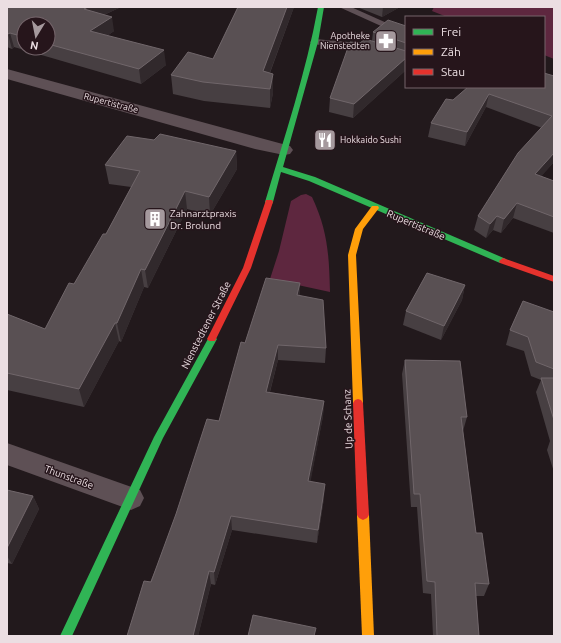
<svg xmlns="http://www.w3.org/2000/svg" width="561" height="643" viewBox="0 0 561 643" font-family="Ubuntu,sans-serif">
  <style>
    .green { fill: #5e273f }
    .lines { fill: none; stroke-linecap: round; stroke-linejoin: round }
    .lane { fill: #5e5055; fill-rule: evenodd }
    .street { fill: #5e5055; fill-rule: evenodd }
    .fast { fill: #30b455; fill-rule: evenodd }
    .slow { fill: #ff9f0a; fill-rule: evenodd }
    .jam { fill: #e5322d; fill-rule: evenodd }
    .wall { fill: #473f42; fill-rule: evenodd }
    .shaded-wall { fill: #31292c }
    .building { fill: #595053; stroke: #70666a }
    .labels { text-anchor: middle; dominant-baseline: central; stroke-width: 3; stroke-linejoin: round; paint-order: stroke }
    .far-poi-label { font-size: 9px; fill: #ebdee2; stroke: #26151b; text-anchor: end }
    .far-street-label { font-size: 9px; fill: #ebdee2; stroke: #26151b }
    .poi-label { font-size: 10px; fill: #ebdee2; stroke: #26151b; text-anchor: start }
    .street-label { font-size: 10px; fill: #ebdee2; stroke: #26151b }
  </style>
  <rect width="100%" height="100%" fill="#22191c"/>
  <!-- green -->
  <g class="green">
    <polygon points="434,7 554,7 554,59 544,55 544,17 447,17 432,11"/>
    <path d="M306 194 312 197C328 231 329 255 330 292L270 279 279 251 291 201 301 195Z"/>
  </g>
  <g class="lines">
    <!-- lane -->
    <g class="lane">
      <polygon points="339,7 351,7 389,24 387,26 381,26"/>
      <polygon points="315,39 359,43 373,49 368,52 358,49 312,44 310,42"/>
    </g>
    <!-- street -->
    <g class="street">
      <polygon points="7,69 290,146 293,150 290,154 284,155 255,149 7,79"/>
      <polygon points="7,443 140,490 144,498 140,506 131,510 7,465"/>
    </g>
    <!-- fast -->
    <g class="fast">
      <path d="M318 7H324L318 42 283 167 315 177 506 259 507 261 506 263H500L309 181 281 172 273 202 272 204H266L265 202C284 138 306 73 318 7Z"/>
      <polygon points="212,336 215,337 217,339 163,438 72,636 60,636 154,437 209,337"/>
    </g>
    <!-- slow -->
    <g class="slow">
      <polygon points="372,206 378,206 379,208 363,229 356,255 363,403 361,406 358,407 355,406 353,403 348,255 355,229"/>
      <polygon points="363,510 367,512 369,515 374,636 362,636 357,515 359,512"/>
    </g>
    <!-- jam -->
    <g class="jam">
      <polygon points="266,200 272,200 273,202 251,268 215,341 209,341 207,339 243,268"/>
      <polygon points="503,258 554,276 554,282 500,263 499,261"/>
      <polygon points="358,399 361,400 363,403 369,515 367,518 363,520 359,518 357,515 353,403 355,400"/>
    </g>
  </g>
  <!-- wall -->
  <g class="wall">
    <path d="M7 7H121L104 15 114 31 107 36 166 65 141 84 14 47 12 49 7 47ZM24 24H48V48H24Z"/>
    <polygon points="238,7 294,7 270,73 273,93 270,108 204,101 173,94 171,75 213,59"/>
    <polygon points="357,7 400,7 382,17"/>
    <polygon points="406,26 406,70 353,118 329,112 330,98 360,43 372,41 373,32"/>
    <polygon points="554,76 554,162 541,176 554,181 554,233 513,218 501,233 493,230 486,238 474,230 478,216 542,128 486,107 465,146 428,137 431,123 453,100"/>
    <polygon points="236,151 237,169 210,215 187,209 148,288 144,287 121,342 119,341 84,407 7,390 7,314 45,329 106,234 131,187 109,184 105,165"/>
    <polygon points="465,285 462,300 441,340 403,325 406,311"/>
    <polygon points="300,295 326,348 325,363 278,360 270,392 324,401 323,416 310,482 324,498 317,543 232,530 215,585 211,584 198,636 127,636 219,421 245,343"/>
    <polygon points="554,312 554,376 553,378 554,378 554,472 547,450 550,441 536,392 541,380 531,376 524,351 506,345 510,330"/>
    <polygon points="405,360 467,417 463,431 476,533 489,584 484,596 476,596 479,636 433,636 431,594 423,593 417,507 411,507 402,374"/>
    <polygon points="7,490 33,496 39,509 12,564 7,563"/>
  </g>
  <!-- shaded-wall -->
  <g class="shaded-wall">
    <polygon points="88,7 121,7 86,23 84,9"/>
    <polygon points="287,7 294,7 264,88 263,71"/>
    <polygon points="383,7 400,7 382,17"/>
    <polygon points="112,17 114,31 93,46 90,31"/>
    <polygon points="10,33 14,47 12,49 8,34"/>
    <polygon points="164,50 166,65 141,84 139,69"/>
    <polygon points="406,58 406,70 353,118 354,104"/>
    <polygon points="273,74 273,93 270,108 270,89"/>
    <polygon points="489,94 486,107 465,146 467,132"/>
    <polygon points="236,151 237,169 210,215 209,197"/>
    <polygon points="554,153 554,162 531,188 535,174"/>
    <polygon points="185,191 187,209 148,288 145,270"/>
    <polygon points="517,203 513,218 501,233 504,219"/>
    <polygon points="497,216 493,230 486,238 490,224"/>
    <polygon points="141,269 144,287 121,342 117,323"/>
    <polygon points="300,283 300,298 297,295"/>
    <polygon points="465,285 462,300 441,340 444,326"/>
    <polygon points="115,323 119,341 84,407 79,389"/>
    <polygon points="278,345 278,360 266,406 266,392"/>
    <polygon points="324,401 323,416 308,495 308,481"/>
    <polygon points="325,484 324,498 317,543 318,530"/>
    <polygon points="33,496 39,509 12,564 7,556 7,548"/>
    <polygon points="231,516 232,530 215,585 214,572"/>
    <polygon points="209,571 211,584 198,636 193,636"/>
  </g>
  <!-- building -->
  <g class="building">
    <polygon points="7,7 88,7 84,9 112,17 90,31 164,50 139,69 48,44 48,24 24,24 24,37 10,33 8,34 7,34"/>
    <polygon points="238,7 287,7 263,71 273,74 270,89 203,82 171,75 188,52 213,59"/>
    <polygon points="388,20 406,26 406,43 373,32"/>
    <polygon points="365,39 406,51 406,58 354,104 330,98 350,42 360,43"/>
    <polygon points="544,73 554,76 554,153 535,174 554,181 554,217 517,203 504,219 497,216 490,224 478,216 518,153 552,116 489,94 467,132 431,123 446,99 453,100 468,87 544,87"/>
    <polygon points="160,134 236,151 209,197 185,191 145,270 141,269 117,323 115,323 79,389 7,373 7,314 45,329 69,283 74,284 103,234 106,234 140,171 105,165 127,136 154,140"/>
    <polygon points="427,273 465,285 444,326 406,311"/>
    <polygon points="266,278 300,283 297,295 323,300 326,348 278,345 266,392 324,401 308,481 325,484 318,530 231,516 214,572 209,571 193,636 127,636 144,581 151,582 176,514 207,419 219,421 241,342 245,343"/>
    <polygon points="523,301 554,312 554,369 536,362 528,337 510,330"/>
    <polygon points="405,360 460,361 467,417 461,417 476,533 482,533 489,584 475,583 479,636 437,636 435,582 427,581 420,494 414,494"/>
    <polygon points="541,378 554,378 554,420"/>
    <polygon points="7,490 33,496 7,548"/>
    <polygon points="253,615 316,628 314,636 248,636"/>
  </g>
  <!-- icons -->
  <defs>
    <g id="pharmacy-square" transform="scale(1.15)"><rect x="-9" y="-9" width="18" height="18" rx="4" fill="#a5999d" stroke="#26151b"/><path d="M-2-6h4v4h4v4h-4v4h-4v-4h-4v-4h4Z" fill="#fff"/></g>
    <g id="restaurant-square" transform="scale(1.15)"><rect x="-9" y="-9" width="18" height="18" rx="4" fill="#a5999d" stroke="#26151b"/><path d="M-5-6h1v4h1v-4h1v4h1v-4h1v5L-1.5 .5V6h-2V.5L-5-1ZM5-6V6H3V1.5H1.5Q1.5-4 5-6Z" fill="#fff"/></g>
    <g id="building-square" transform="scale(1.15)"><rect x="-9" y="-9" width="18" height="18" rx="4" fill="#a5999d" stroke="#26151b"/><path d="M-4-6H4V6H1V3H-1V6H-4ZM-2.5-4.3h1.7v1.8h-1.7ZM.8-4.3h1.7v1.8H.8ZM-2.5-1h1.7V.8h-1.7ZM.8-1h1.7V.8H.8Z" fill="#fff"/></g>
  </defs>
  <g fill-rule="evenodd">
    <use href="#pharmacy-square" x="386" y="41"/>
    <use href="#restaurant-square" x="325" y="140"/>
    <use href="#building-square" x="155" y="219"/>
  </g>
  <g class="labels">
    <!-- far-poi labels -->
    <g class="far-poi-label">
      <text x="370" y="36">Apotheke<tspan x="370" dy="10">Nienstedten</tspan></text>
      <text x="340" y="140" text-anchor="start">Hokkaido Sushi</text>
    </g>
    <!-- far-street labels -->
    <g class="far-street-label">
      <text transform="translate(111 103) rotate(15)">Rupertistraße</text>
    </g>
    <!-- poi labels -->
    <g class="poi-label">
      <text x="170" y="213">Zahnarztpraxis<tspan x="170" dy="12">Dr. Brolund</tspan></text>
    </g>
    <!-- street labels -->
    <g class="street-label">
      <text transform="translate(416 225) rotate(23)">Rupertistraße</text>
      <text transform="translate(206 325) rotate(-63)">Nienstedtener Straße</text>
      <text transform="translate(348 419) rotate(-92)">Up de Schanz</text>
      <text transform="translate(69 477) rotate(20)">Thunstraße</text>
    </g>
  </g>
  <!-- border -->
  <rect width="561" height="643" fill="none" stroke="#ebdee2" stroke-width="16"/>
  <!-- legend -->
  <rect x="405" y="16" width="140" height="72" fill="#26151b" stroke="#75656b"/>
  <rect x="413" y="29" width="20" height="6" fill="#30b455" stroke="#75656b"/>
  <text x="441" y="36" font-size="12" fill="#ebdee2">Frei</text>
  <rect x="413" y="49" width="20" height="6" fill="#ff9f0a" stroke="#75656b"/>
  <text x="441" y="56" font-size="12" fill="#ebdee2">Zäh</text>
  <rect x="413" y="69" width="20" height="6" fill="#e5322d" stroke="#75656b"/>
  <text x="441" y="76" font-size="12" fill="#ebdee2">Stau</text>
  <!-- north arrow -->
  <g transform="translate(36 36) rotate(190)"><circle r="19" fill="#26151b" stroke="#75656b"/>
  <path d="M0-3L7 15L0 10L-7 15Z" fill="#a5999d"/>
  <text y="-6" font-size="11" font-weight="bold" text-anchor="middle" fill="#ebdee2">N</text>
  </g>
</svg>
